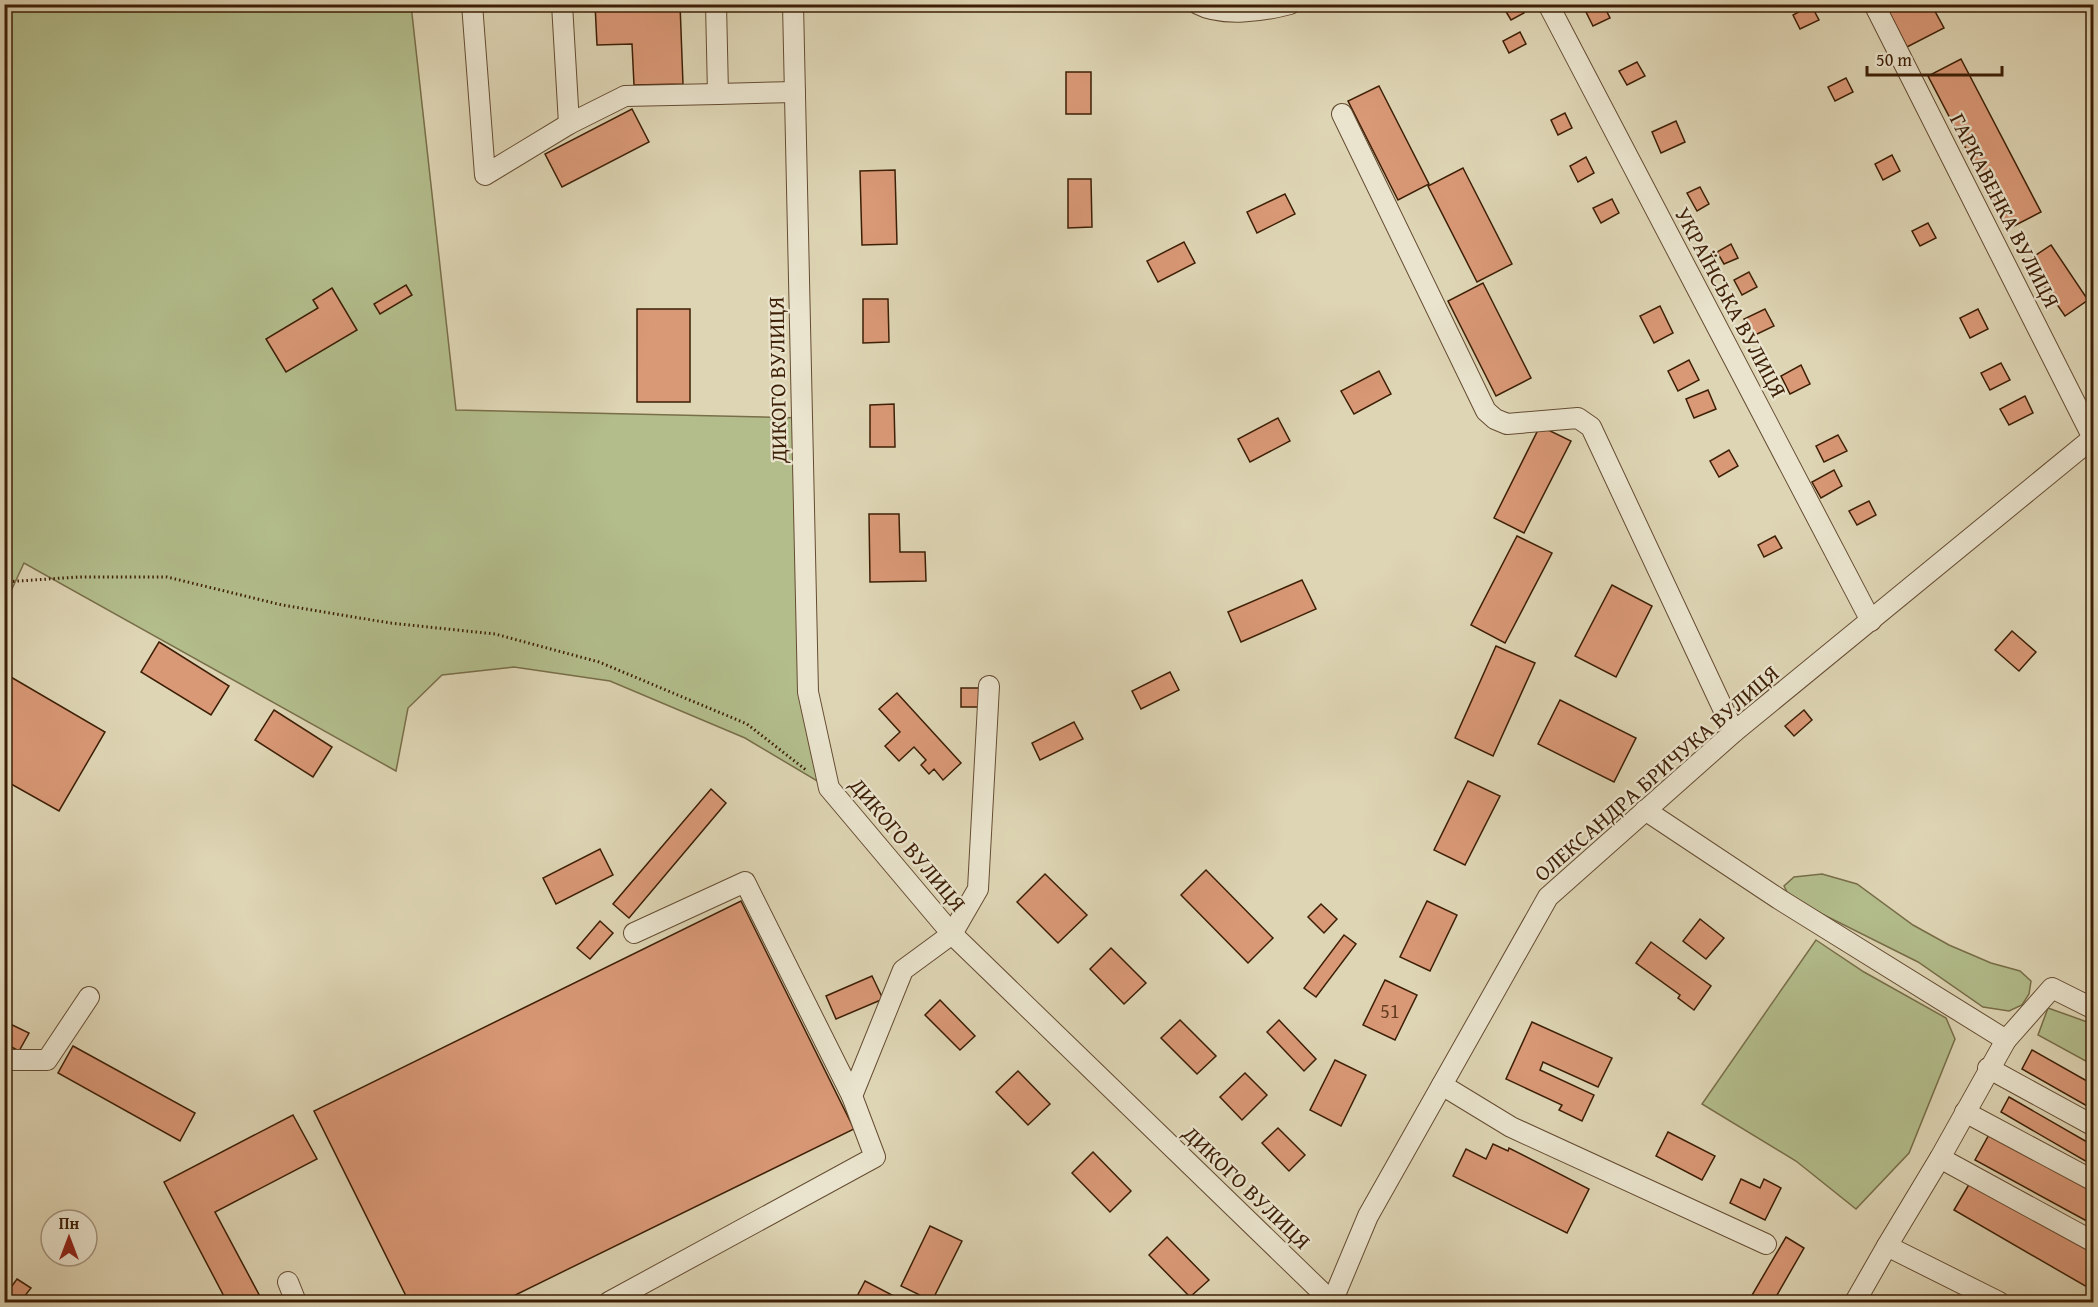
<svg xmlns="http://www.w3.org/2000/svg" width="2098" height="1307" viewBox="0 0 2098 1307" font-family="'Gentium Book Plus',serif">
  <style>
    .green { fill: #b3bd8c; stroke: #786e49; stroke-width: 1.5 }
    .building { fill: #d99876; stroke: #3d1f06; stroke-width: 1.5 }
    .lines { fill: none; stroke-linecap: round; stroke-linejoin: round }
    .minor-casing { stroke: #654c32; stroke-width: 22 }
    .path { stroke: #3d1f06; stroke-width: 3; stroke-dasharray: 1.5 3; stroke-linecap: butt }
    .minor { stroke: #eae4ce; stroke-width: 20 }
    .labels { text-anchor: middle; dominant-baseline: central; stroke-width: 4.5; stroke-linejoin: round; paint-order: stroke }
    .number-label { font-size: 20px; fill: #643d22 }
    .street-label { font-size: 22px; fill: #3d1f06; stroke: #eae4ce }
  </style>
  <rect width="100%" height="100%" fill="#ded5b4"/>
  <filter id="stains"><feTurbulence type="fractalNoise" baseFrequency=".00333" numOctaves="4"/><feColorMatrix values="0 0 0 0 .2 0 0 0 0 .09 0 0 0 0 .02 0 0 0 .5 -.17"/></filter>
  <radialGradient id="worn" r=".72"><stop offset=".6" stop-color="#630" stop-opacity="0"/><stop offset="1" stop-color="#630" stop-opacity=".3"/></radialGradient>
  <!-- green -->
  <g class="green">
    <polygon points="5,5 411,5 456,410 802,418 808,692 829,788 745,738 610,681 514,667 442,675 408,708 396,771 24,563 5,604"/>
    <polygon points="1822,874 1857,884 1913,925 1949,945 1991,963 2020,971 2031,981 2029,994 2022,1005 2009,1011 1983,1007 1918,962 1790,898 1784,886 1794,877"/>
    <polygon points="1816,940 1864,972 1946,1018 1955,1039 1909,1153 1856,1209 1796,1161 1702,1104"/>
    <polygon points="2048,1008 2093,1024 2093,1065 2038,1035"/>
  </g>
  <!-- building -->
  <g class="building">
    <polygon points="595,4 680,4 683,84 634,85 632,44 597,45"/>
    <polygon points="1516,4 1520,4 1524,13 1511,20 1505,10"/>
    <polygon points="1600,4 1603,4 1610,18 1593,26 1586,12"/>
    <polygon points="1885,4 1931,4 1944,28 1907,47"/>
    <polygon points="1811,5 1819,20 1800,29 1793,15"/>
    <polygon points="1520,32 1526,44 1509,53 1503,41"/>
    <polygon points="1961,59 2041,212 2008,229 1928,76"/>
    <polygon points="1637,62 1645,76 1627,85 1619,71"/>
    <rect x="1066" y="72" width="25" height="42"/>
    <polygon points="1846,78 1853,92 1835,101 1828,87"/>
    <polygon points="1379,86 1429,184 1398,200 1348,101"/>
    <polygon points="632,109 649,142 562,187 545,154"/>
    <polygon points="1565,113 1572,128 1558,135 1551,120"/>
    <polygon points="1676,121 1685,142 1661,153 1652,132"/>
    <polygon points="1892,155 1900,171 1883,180 1875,164"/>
    <polygon points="1586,157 1594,173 1578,182 1570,166"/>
    <polygon points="1463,168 1512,264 1477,282 1428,186"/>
    <polygon points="895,170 897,244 862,245 860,171"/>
    <polygon points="1068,179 1091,179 1092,227 1068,228"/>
    <polygon points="1700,187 1709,204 1697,211 1687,193"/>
    <polygon points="1285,194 1295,214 1257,233 1247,212"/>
    <polygon points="1612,199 1619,213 1601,223 1593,208"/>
    <polygon points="1928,223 1936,238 1920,246 1912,231"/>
    <polygon points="1184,242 1195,263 1158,282 1147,261"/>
    <polygon points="1731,244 1738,258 1724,264 1717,252"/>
    <polygon points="2051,245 2088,300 2065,316 2027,261"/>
    <polygon points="1749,272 1757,287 1742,295 1734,280"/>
    <polygon points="1483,283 1531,378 1496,396 1448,301"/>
    <polygon points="406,285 412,295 380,314 374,304"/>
    <polygon points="332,288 357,330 286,372 266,339 318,308 313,300"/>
    <polygon points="863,299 888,299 889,342 863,343"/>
    <polygon points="1660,306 1673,333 1654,343 1640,316"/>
    <rect x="637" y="309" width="53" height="93"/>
    <polygon points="1765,309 1774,326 1753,336 1744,319"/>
    <polygon points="1978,309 1988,329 1970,338 1960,318"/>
    <polygon points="1689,360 1699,380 1678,391 1668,371"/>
    <polygon points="2001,363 2010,380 1990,390 1981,373"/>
    <polygon points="1801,365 1810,384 1790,394 1781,376"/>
    <polygon points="1379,371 1391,394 1354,414 1341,391"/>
    <polygon points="1708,390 1716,409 1694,418 1686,399"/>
    <polygon points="2025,396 2033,413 2009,425 2000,409"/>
    <polygon points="894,404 895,447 870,447 870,405"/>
    <polygon points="1278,418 1290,441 1250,462 1238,439"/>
    <polygon points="1540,426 1571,441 1524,533 1494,518"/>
    <polygon points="1838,435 1847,451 1824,462 1816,446"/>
    <polygon points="1729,450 1738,466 1719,477 1710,461"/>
    <polygon points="1834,470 1842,486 1821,498 1812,482"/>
    <polygon points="1869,501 1876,515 1857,525 1849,511"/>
    <polygon points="869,514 899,514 900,552 925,552 926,581 870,582"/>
    <polygon points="1517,536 1552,553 1505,643 1471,625"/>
    <polygon points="1775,536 1782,548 1764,557 1758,545"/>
    <polygon points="1302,580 1316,609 1241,642 1228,612"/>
    <polygon points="1612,585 1652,606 1616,677 1575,656"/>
    <polygon points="2012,631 2036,652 2019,671 1995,650"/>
    <polygon points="159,642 229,686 211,715 141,672"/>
    <polygon points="1496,646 1535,663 1493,756 1455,738"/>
    <polygon points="1170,672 1179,690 1141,709 1132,691"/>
    <polygon points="4,673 105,732 59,811 4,780"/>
    <rect x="961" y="688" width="21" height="19"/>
    <polygon points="897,693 961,763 943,780 934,769 929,774 921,765 926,760 914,747 899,761 885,746 900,732 879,709"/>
    <polygon points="1560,700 1636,738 1614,782 1538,744"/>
    <polygon points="274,710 332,747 313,777 255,740"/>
    <polygon points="1804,710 1812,720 1794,736 1785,726"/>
    <polygon points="1074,722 1083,739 1040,760 1032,743"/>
    <polygon points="1468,781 1500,796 1465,865 1434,850"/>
    <polygon points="711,789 726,803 629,918 613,904"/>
    <polygon points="600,849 613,875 556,904 543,878"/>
    <polygon points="1206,870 1273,938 1248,963 1181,895"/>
    <polygon points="1045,874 1087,915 1058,943 1017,902"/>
    <polygon points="741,901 854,1129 501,1302 409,1302 314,1111"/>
    <polygon points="1427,901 1457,915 1430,971 1400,957"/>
    <polygon points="1321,904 1337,919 1324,933 1308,917"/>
    <polygon points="1700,919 1724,938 1706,959 1683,941"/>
    <polygon points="600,921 613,933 590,959 577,948"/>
    <polygon points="1344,935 1356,944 1316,997 1304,988"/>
    <polygon points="1651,942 1711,986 1694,1010 1678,998 1680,995 1636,963"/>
    <polygon points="1111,948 1146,983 1124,1004 1090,969"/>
    <polygon points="872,976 883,999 836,1019 826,996"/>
    <polygon points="1385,980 1417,995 1395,1040 1363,1025"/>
    <polygon points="940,1000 975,1036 960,1050 925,1015"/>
    <polygon points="1180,1020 1216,1056 1197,1074 1161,1038"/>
    <polygon points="1279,1020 1316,1059 1304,1071 1267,1032"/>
    <polygon points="4,1021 29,1033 19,1051 4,1043"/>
    <polygon points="1532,1022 1612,1058 1598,1087 1543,1062 1540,1070 1594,1095 1582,1121 1559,1110 1562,1105 1506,1079"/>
    <polygon points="73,1046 195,1113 180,1141 58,1073"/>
    <polygon points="2032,1050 2094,1085 2094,1110 2022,1069"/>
    <polygon points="1335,1060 1366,1075 1341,1126 1310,1110"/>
    <polygon points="1018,1071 1050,1104 1028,1125 996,1092"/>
    <polygon points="1245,1073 1267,1095 1242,1120 1220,1097"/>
    <polygon points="2009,1097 2094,1146 2094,1166 2001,1112"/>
    <polygon points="293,1115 317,1159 215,1212 263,1302 227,1302 164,1182"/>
    <polygon points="1278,1128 1305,1155 1289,1171 1262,1143"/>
    <polygon points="1991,1131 2094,1188 2094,1225 1975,1160"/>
    <polygon points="1668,1132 1715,1156 1702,1180 1656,1156"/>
    <polygon points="1493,1144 1508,1151 1509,1148 1589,1189 1567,1233 1453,1176 1466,1149 1486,1159"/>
    <polygon points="1093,1152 1131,1191 1110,1212 1072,1173"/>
    <polygon points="1741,1179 1760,1188 1764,1179 1781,1188 1765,1220 1730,1203"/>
    <polygon points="1971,1181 2094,1252 2094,1291 1954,1210"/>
    <polygon points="930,1226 962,1241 932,1301 901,1286"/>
    <polygon points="1167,1237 1209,1280 1190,1297 1149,1255"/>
    <polygon points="1786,1237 1804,1248 1773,1302 1748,1302"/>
    <polygon points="17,1279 31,1288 20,1302 12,1302 4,1297"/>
    <polygon points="865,1281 894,1296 891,1302 854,1302"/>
  </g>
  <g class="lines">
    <!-- minor casing -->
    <g class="minor-casing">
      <g id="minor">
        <polyline points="472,4 485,175 569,124 625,96 718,94 716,4"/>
        <polyline points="562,4 569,124"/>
        <polyline points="793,4 808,692 829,788 952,934 1332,1302"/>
        <path d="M1198 4C1222 17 1264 11 1290 4"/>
        <polyline points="1548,4 1871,621"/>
        <polyline points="1874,4 2093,438"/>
        <polyline points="718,94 795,92"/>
        <polyline points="1342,114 1486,411 1495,419 1507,424 1578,418 1591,427 1734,732"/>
        <polyline points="1645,810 1779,899 2006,1040"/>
        <polyline points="4,1060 47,1060 89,997"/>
        <polyline points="1988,1068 2094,1126"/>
        <polyline points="1442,1085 1511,1127 1766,1244"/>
        <polyline points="852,1096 903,970 952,934 978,889 989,686"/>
        <polyline points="1965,1112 2094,1181"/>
        <polyline points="1940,1158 2094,1242"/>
        <polyline points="1887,1246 1999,1302"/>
        <polyline points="288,1282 296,1302"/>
        <polyline points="609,1302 875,1157 852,1096 745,882 634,933"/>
        <polyline points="1332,1302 1368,1216 1548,897 1734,732 2094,437"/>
        <polyline points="1855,1302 1887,1246 1940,1158 2006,1040 2052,988 2094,1009"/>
      </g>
    </g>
    <!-- path -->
    <polyline class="path" points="4,582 78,577 167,577 282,605 390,623 495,634 599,662 747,724 806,770"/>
    <!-- minor -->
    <use href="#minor" class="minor"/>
  </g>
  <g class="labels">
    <!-- number labels -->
    <g class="number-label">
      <text x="1390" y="1010">51</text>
    </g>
    <!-- street labels -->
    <g class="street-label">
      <text transform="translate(2005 210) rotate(63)">ГАРКАВЕНКА ВУЛИЦЯ</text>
      <text transform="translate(1731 302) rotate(62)">УКРАЇНСЬКА ВУЛИЦЯ</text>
      <text transform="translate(777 380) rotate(-91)">ДИКОГО ВУЛИЦЯ</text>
      <text transform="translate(1656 773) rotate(-41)">ОЛЕКСАНДРА БРИЧУКА ВУЛИЦЯ</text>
      <text transform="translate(908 844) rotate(50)">ДИКОГО ВУЛИЦЯ</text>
      <text transform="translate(1247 1187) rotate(44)">ДИКОГО ВУЛИЦЯ</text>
    </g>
  </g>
  <!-- margin -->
  <rect width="2098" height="1307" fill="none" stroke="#ded5b4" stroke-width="24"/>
  <rect x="6" y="6" width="2086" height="1295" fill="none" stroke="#3d1f06" stroke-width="3"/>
  <rect x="12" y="12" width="2074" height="1283" fill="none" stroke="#3d1f06" stroke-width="1.5"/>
  <!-- north arrow -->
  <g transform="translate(69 1238)"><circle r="28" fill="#eae4ce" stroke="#a5957e" stroke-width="1.5"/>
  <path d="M0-4.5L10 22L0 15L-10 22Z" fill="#8f2418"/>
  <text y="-9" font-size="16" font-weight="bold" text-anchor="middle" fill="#3d1f06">Пн</text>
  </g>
  <!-- scale -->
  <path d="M1867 66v9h135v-9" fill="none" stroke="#3d1f06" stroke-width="3"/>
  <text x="1876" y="66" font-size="18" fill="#3d1f06" stroke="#eae4ce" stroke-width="4.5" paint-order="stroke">50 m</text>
  <rect width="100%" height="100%" filter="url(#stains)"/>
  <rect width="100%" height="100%" fill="url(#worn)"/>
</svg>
